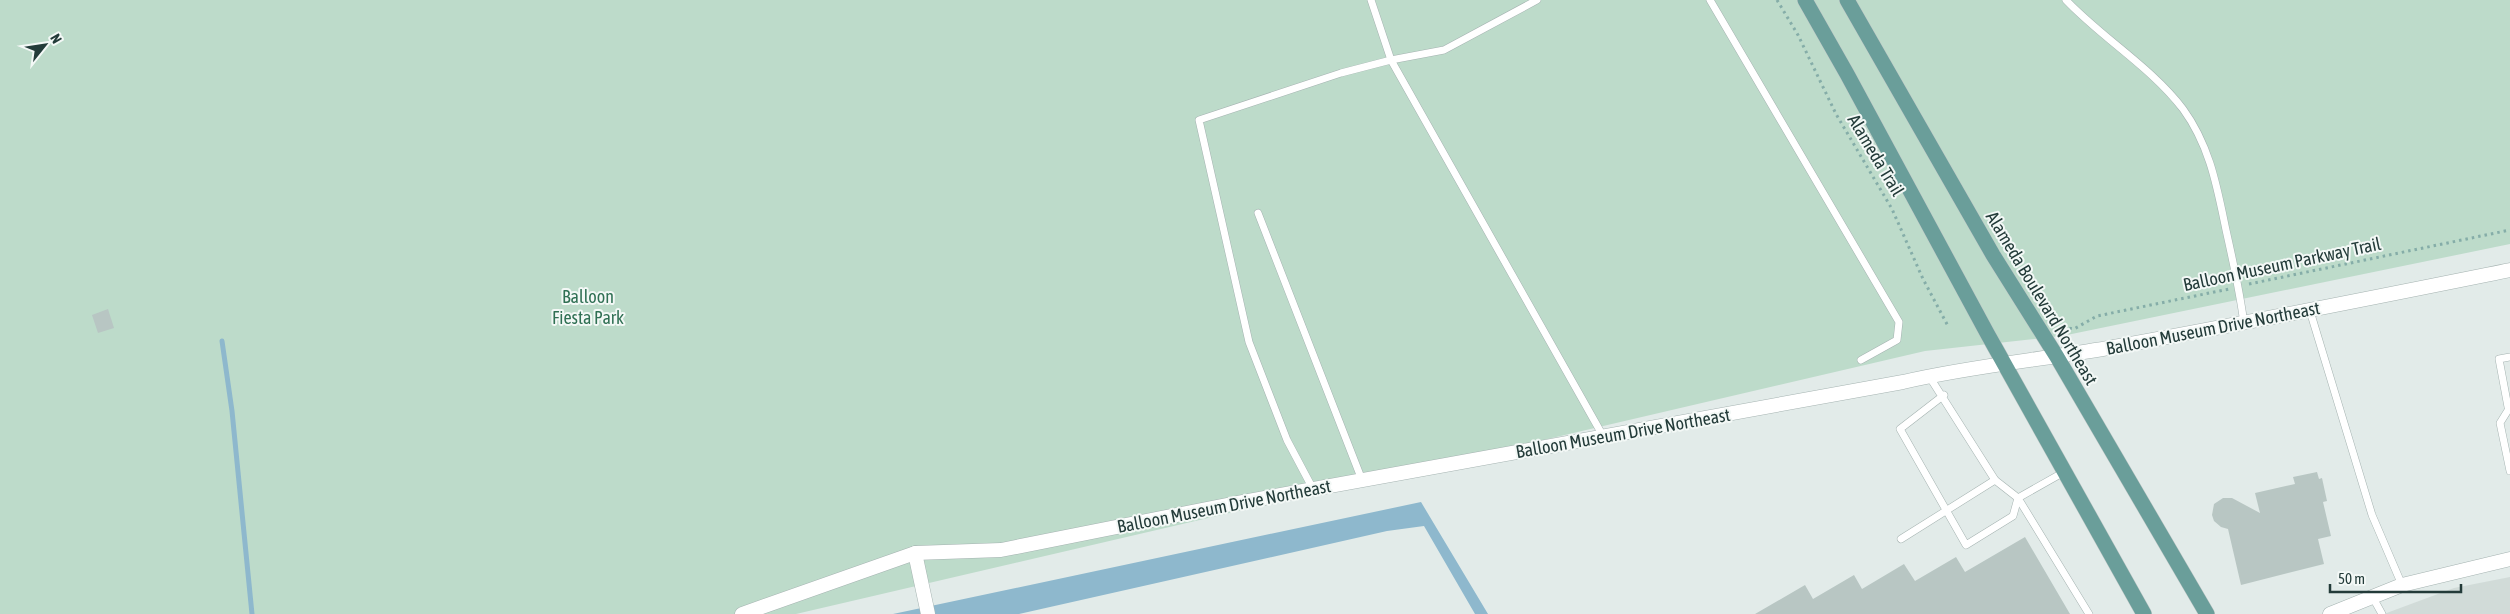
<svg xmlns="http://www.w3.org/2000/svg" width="2510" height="614" viewBox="0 0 2510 614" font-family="'Asap Condensed',sans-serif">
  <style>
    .built { fill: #d1dbd8 }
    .green { fill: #bddbca }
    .water { fill: #8eb8cd }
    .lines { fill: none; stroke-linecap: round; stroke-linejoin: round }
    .stream { stroke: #8eb8cd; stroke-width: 5 }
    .building { fill: #b8c6c3 }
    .service-casing { stroke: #a5b3b1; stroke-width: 8 }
    .minor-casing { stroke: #a5b3b1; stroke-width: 15 }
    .primary-casing { stroke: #c1c8c8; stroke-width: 16 }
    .path { stroke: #85ada8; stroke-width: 3; stroke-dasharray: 2.5 4; stroke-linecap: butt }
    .service { stroke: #fff; stroke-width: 7 }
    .minor { stroke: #fff; stroke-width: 14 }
    .primary { stroke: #6a9e9a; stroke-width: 15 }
    .labels { text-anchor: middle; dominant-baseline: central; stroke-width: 4; stroke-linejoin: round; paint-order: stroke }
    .street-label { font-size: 18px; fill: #233b39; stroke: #f3f8f6 }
    .park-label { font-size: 18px; fill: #307054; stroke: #f3f8f6 }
  </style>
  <rect width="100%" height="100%" fill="#e2ebe9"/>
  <!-- built -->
  <polygon class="built" points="2510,577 2510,614 2384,614 2454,588"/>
  <!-- green -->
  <polygon class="green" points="0,0 2510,0 2510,244 2062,336 1925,351 796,614 0,614"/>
  <!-- water -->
  <polygon class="water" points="1421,502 1488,614 1475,614 1424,526 1387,531 1019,614 893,614"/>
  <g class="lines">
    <!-- stream -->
    <polyline class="stream" points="222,341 232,411 252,614"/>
  </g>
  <!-- building -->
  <g class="building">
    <polygon points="108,309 114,328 98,333 92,315"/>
    <polygon points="2317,472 2319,479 2322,478 2327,501 2323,502 2331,536 2318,539 2324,564 2241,585 2228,529 2221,527 2214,521 2212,515 2214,504 2223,498 2232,498 2260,513 2255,493 2295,484 2293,477"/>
    <polygon points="2025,537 2070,614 1755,614 1805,585 1813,599 1854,575 1862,589 1904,564 1915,581 1956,557 1965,572"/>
  </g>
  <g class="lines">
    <!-- service casing -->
    <g class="service-casing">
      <g id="service">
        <polyline points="1371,0 1391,60 1603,436"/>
        <polyline points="1710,0 1899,322 1897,340 1861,360"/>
        <path d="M2066 0C2102 38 2151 67 2183 109 2210 146 2217 187 2226 230 2233 261 2240 292 2244 324"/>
        <polyline points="1258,213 1362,480"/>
        <polyline points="2310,311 2372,515 2402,585"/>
        <polyline points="1929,376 1995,480 2018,498 2013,516 1966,545 1900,429 1944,395"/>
        <polyline points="2508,407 2499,359 2510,357"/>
        <polyline points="2510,407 2500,423 2510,471"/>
        <polyline points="2064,472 2018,498 2089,614"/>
        <polyline points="1313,489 1287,440 1249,342 1199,120 1341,73 1391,60 1444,50 1537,0"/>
        <polyline points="1901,539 1995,480"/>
        <polyline points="2372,596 2382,614"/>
      </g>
    </g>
    <!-- minor casing -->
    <g class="minor-casing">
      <g id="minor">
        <polyline points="915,553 928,614"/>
        <path d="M742 614 915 553 1001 550 1242 502 1903 382C1971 366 2040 360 2108 348 2243 324 2376 297 2510 270"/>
        <polyline points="2330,614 2402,585 2510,559"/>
      </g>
    </g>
    <!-- primary casing -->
    <g class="primary-casing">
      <g id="primary">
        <polyline points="1805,0 1847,74 1987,333 2144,614"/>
        <polyline points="1847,0 1993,255 2057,357 2207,614"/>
      </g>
    </g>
    <!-- path -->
    <g class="path">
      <polyline points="1777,0 1798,35 1836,114 1892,209 1923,279 1948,326"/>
      <polyline points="2249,284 2510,230"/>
      <polyline points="2063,327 2074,329 2097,316 2229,289"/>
    </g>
    <!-- service -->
    <use href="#service" class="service"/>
    <!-- minor -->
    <use href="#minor" class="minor"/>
    <!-- primary -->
    <use href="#primary" class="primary"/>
  </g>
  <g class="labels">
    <!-- street labels -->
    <g class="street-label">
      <text transform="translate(1876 155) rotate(59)">Alameda Trail</text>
      <text transform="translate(2282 264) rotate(-12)">Balloon Museum Parkway Trail</text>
      <text transform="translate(2042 298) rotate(59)">Alameda Boulevard Northeast</text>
      <text transform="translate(2213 328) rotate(-11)">Balloon Museum Drive Northeast</text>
      <text transform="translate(1623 433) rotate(-10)">Balloon Museum Drive Northeast</text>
      <text transform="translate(1224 506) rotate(-11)">Balloon Museum Drive Northeast</text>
    </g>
    <!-- park labels -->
    <g class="park-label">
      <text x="588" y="296">Balloon<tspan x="588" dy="21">Fiesta Park</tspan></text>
    </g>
  </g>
  <!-- north arrow -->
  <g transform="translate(45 45) rotate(60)" stroke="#f3f8f6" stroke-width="4" paint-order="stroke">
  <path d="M0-4L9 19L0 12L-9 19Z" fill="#233b39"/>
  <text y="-8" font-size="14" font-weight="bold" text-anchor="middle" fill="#233b39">N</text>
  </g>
  <!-- scale -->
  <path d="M2330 584v8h131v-8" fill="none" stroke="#233b39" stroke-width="2.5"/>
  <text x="2338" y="584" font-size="15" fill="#233b39" stroke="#f3f8f6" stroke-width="4" paint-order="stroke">50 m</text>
</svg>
